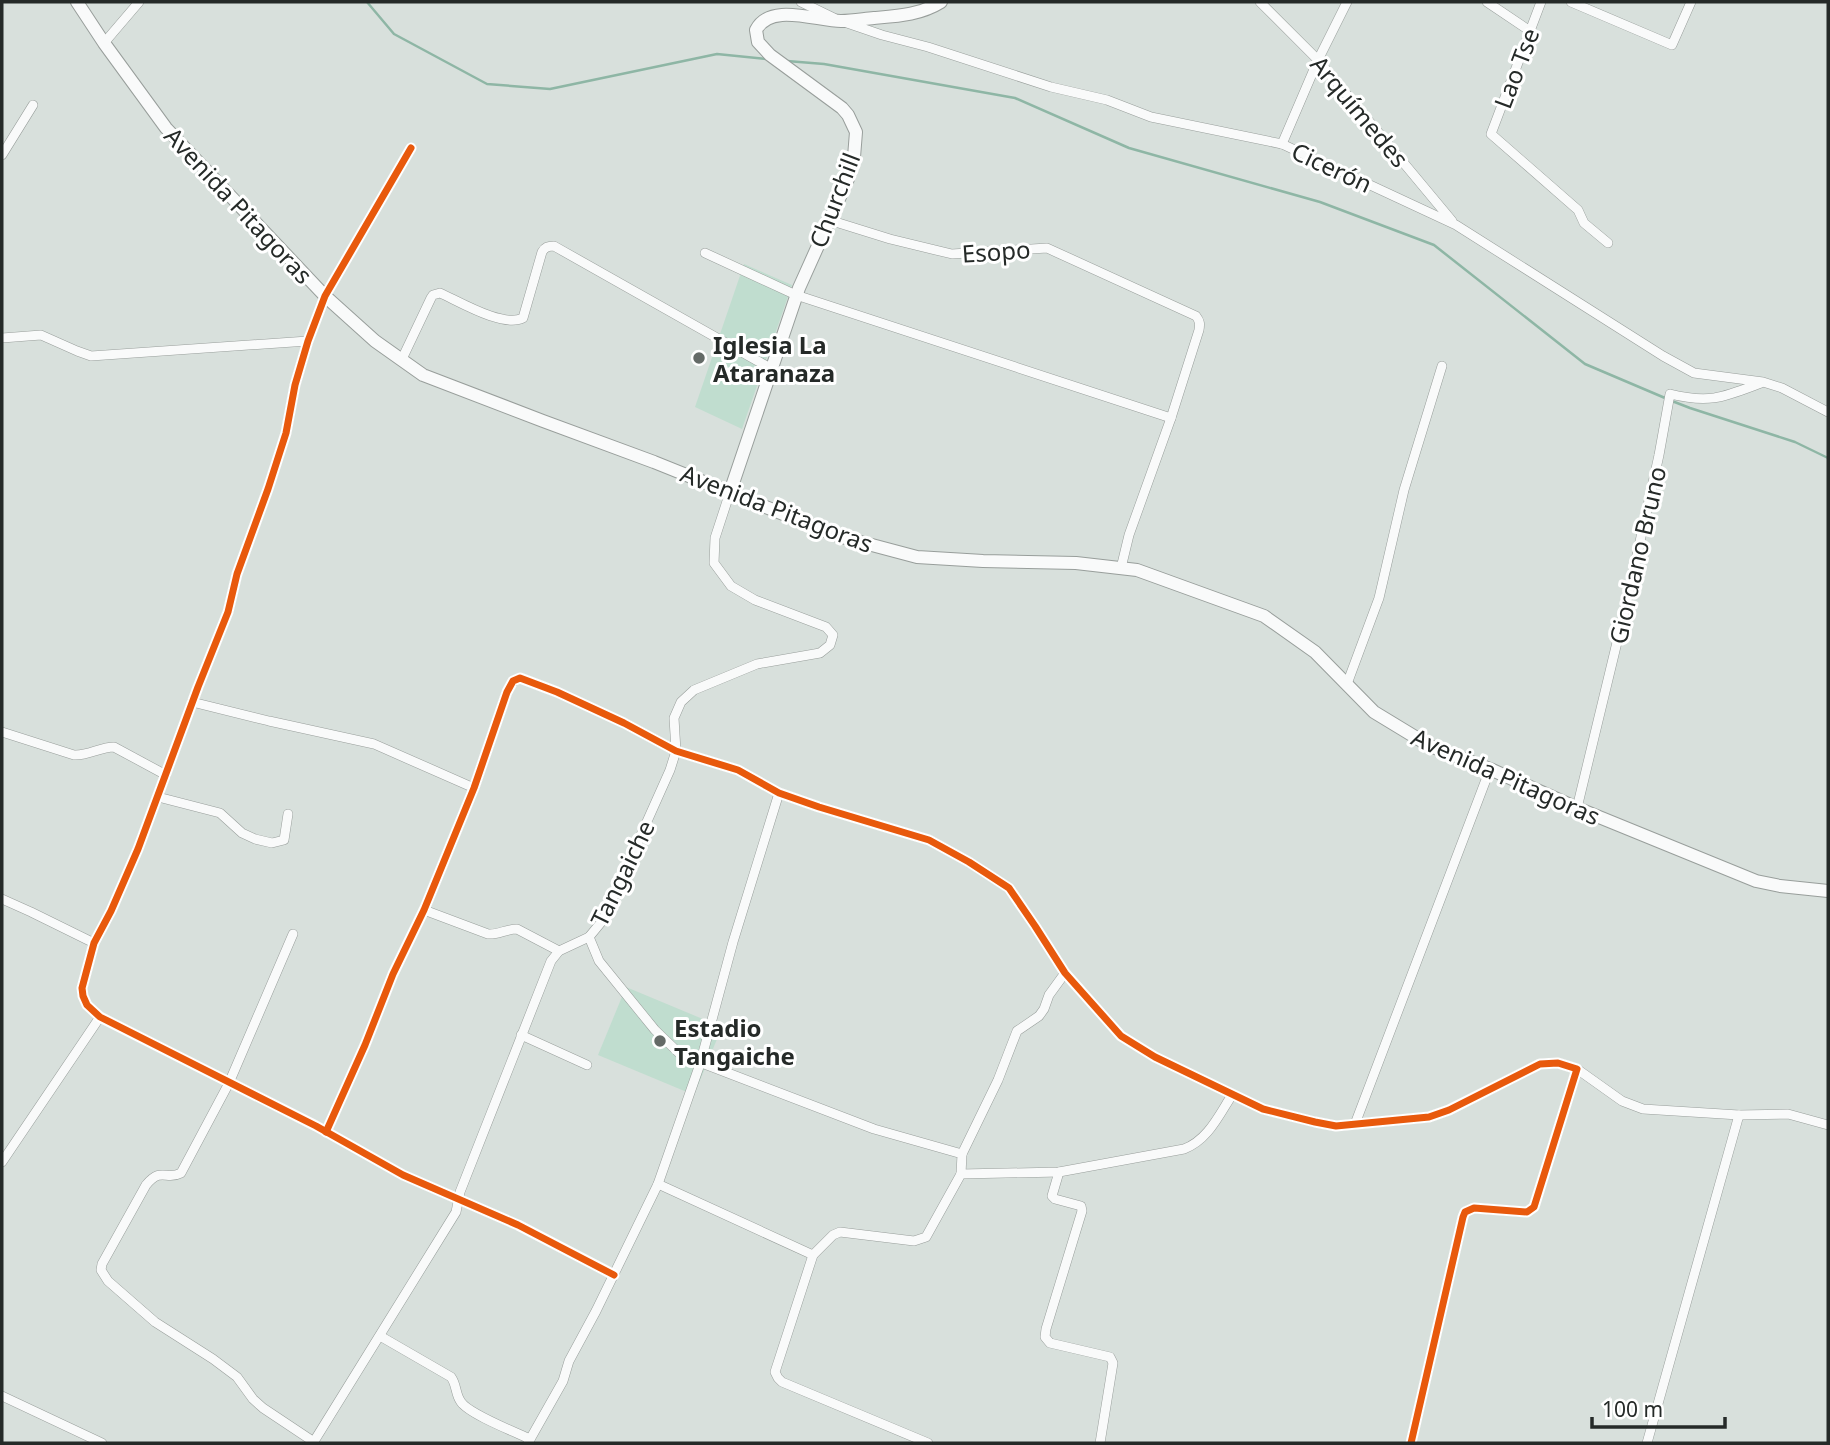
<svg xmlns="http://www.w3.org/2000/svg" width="1830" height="1445" viewBox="0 0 1830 1445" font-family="'Noto Sans',sans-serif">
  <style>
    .green { fill: #c0ddcf }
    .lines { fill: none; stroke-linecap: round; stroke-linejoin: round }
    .stream { stroke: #8eb6a5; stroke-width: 2.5 }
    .street-casing { stroke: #989e9b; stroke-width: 10 }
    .secondary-casing { stroke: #989e9b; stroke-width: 14 }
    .street { stroke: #f9fafa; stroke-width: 9 }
    .secondary { stroke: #f9fafa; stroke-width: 12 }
    .cycleway-casing { stroke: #fff; stroke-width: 11 }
    .cycleway { stroke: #e8590c; stroke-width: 7 }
    .poi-dot { fill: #646a67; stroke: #fff; stroke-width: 2.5 }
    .labels { text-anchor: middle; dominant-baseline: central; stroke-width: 6; stroke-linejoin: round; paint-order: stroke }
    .street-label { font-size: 24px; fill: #252a28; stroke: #fff }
    .poi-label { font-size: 24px; font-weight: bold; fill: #252a28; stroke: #fff; text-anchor: start }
  </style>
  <rect width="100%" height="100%" fill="#d8e0dc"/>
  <!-- green -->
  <g class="green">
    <polygon points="744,264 792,285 742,429 695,407"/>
    <polygon points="626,987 722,1027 694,1095 598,1055"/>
  </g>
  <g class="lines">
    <!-- stream -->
    <g class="stream">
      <polyline points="367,2 394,34 487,84 550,89 717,54 766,59"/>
      <polyline points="787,61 824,64 1015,98 1129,148 1320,202 1434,245 1585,364 1665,398"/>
      <polyline points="1672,401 1690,408 1795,442 1828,458"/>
    </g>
    <!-- street casing -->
    <g class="street-casing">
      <g id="street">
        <polyline points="801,2 834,18"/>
        <polyline points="1260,2 1318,60 1452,221"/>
        <polyline points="1487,2 1530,31"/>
        <polyline points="1541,2 1491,134 1578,210 1584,223 1608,243"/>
        <polyline points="1571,2 1672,45 1691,2"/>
        <polyline points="847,23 882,35 928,47 1051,87 1107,100 1151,117 1282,144 1456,225 1663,356 1694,373 1763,382 1782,388 1828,412"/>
        <polyline points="104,43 139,2"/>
        <polyline points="1282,144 1318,60 1347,2"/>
        <polyline points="411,148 325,296 308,341 295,385 286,433 268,489 237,574 228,612 198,687 138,849 111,911 94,943 82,988 83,996 87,1005 100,1017 316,1126 403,1175 518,1225 614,1275"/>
        <polyline points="2,155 33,105"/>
        <path d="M829 220 890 239 952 254 1047 248 1196 316C1200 321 1200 324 1199 330L1171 418 1129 535 1121 568"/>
        <polyline points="705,253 796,295 1171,418"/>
        <polyline points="2,338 41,335 77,351 91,356 308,341"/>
        <path d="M402 359 431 298 433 295 440 293C460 302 503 328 523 318L542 252C545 247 548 246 554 246L772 369"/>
        <polyline points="1347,684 1379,598 1404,490 1442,366"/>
        <polyline points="192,702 269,721 374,744 474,788"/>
        <path d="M2 732 74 755C88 756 100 747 114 747L166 775"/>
        <polyline points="158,797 220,813 242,833 255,839 272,843 284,840 288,814"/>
        <path d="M1577 808 1626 605 1659 455 1670 394C1710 404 1724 397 1761 383"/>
        <polyline points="2,899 31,912 94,943"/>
        <path d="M424 910 488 934C498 935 506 929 517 929L559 951"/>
        <path d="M293 934 229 1083 181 1173C166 1181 162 1166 146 1185L102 1264 101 1270 108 1281 155 1322 213 1359 237 1377 253 1399 263 1408 314 1442"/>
        <polyline points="589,937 599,961 655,1030 681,1055 874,1129 962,1154 961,1174"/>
        <polyline points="521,1035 587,1065"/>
        <polyline points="1577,1069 1622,1101 1643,1109 1739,1115 1788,1114 1828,1125"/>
        <polyline points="1355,1124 1490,769"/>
        <polyline points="326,1132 365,1045 393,974 424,910 474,788 507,692 513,681 520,678 557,692 624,723 676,751 738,770 779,793 819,807 929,840 969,862 1009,888 1035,926 1065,973 1121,1036 1155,1057 1263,1109 1315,1122 1336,1126 1429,1117 1449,1110 1540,1064 1558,1063 1577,1069 1534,1207 1527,1212 1474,1208 1465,1212 1463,1217 1411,1443"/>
        <polyline points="962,1154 998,1080 1017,1031 1039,1016 1044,1009 1049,995 1065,973"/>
        <polyline points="2,1162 100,1017"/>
        <polyline points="1059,1172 1052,1196 1055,1199 1081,1206 1082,1211 1046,1329 1045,1337 1050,1343 1110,1357 1113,1363 1100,1443"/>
        <polyline points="658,1184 813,1255"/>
        <path d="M380 1336 451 1377C457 1385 455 1394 461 1402 469 1414 515 1432 530 1439"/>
        <polyline points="2,1396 102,1443"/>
        <polyline points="313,1443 456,1212 460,1192 551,961 559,951 589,937 603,920 670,770 676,751 674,718 681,702 694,690 757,664 820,653 830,645 833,635 826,627 755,600 731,586 714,563 715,538 730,492"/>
        <polyline points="528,1443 563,1381 569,1361 596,1311 658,1184 700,1064 733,942 779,793"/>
        <path d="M928 1443 782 1382 778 1378 775 1372 813 1255 833 1235 840 1232 914 1241 926 1237 961 1174 1059 1172 1184 1149C1208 1140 1219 1115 1232 1095"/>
        <polyline points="1647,1443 1739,1115"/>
      </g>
    </g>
    <!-- secondary casing -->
    <g class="secondary-casing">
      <g id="secondary">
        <polyline points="77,2 104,43 166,128 325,296 375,341 423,375 543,421 654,462 838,536 917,557 983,561 1076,563 1137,570 1264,616 1315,652 1374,712 1430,746 1490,769 1577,808 1756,881 1780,886 1828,891"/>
        <path d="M730 492 799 288 848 179 854 157 856 132 848 115 842 108 770 55 758 42 756 30C770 2 817 21 841 21 852 21 863 19 874 18 898 16 920 15 941 2"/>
      </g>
    </g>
    <!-- street -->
    <use href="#street" class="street"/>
    <!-- secondary -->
    <use href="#secondary" class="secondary"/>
    <!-- cycleway casing -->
    <g class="cycleway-casing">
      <g id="cycleway">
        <polyline points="411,148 325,296 308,341 295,385 286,433 268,489 237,574 228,612 198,687 138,849 111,911 94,943 82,988 83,996 87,1005 100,1017 316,1126 403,1175 518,1225 614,1275"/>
        <polyline points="326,1132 365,1045 393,974 424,910 474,788 507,692 513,681 520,678 557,692 624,723 676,751 738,770 779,793 819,807 929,840 969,862 1009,888 1035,926 1065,973 1121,1036 1155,1057 1263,1109 1315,1122 1336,1126 1429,1117 1449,1110 1540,1064 1558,1063 1577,1069 1534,1207 1527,1212 1474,1208 1465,1212 1463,1217 1411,1443"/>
      </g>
    </g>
    <!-- cycleway -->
    <use href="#cycleway" class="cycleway"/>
  </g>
  <!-- markers -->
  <g class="poi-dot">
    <circle cx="699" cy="358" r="7"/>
    <circle cx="660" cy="1041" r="7"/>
  </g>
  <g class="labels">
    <!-- street labels -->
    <g class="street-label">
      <text transform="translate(1516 68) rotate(-69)">Lao Tse</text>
      <text transform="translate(1360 111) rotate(50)">Arquímedes</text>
      <text transform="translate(1332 167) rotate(25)">Cicerón</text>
      <text transform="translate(834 200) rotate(-69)">Churchill</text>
      <text transform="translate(239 205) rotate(47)">Avenida Pitagoras</text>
      <text transform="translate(996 251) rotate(-4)">Esopo</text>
      <text transform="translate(777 508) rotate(21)">Avenida Pitagoras</text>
      <text transform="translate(1637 555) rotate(-77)">Giordano Bruno</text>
      <text transform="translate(1506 776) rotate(24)">Avenida Pitagoras</text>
      <text transform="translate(622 873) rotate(-64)">Tangaiche</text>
    </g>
    <!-- poi labels -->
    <g class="poi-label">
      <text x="713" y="344">Iglesia La<tspan x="713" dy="28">Ataranaza</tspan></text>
      <text x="674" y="1027">Estadio<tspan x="674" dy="28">Tangaiche</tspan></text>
    </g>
  </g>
  <!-- border -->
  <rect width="1830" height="1445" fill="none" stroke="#252a28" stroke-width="7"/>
  <!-- scale -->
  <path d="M1592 1417v10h133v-10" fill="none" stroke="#252a28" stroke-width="3.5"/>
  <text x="1602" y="1417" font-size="21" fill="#252a28" stroke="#ffffff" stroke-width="5" paint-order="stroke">100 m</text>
</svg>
